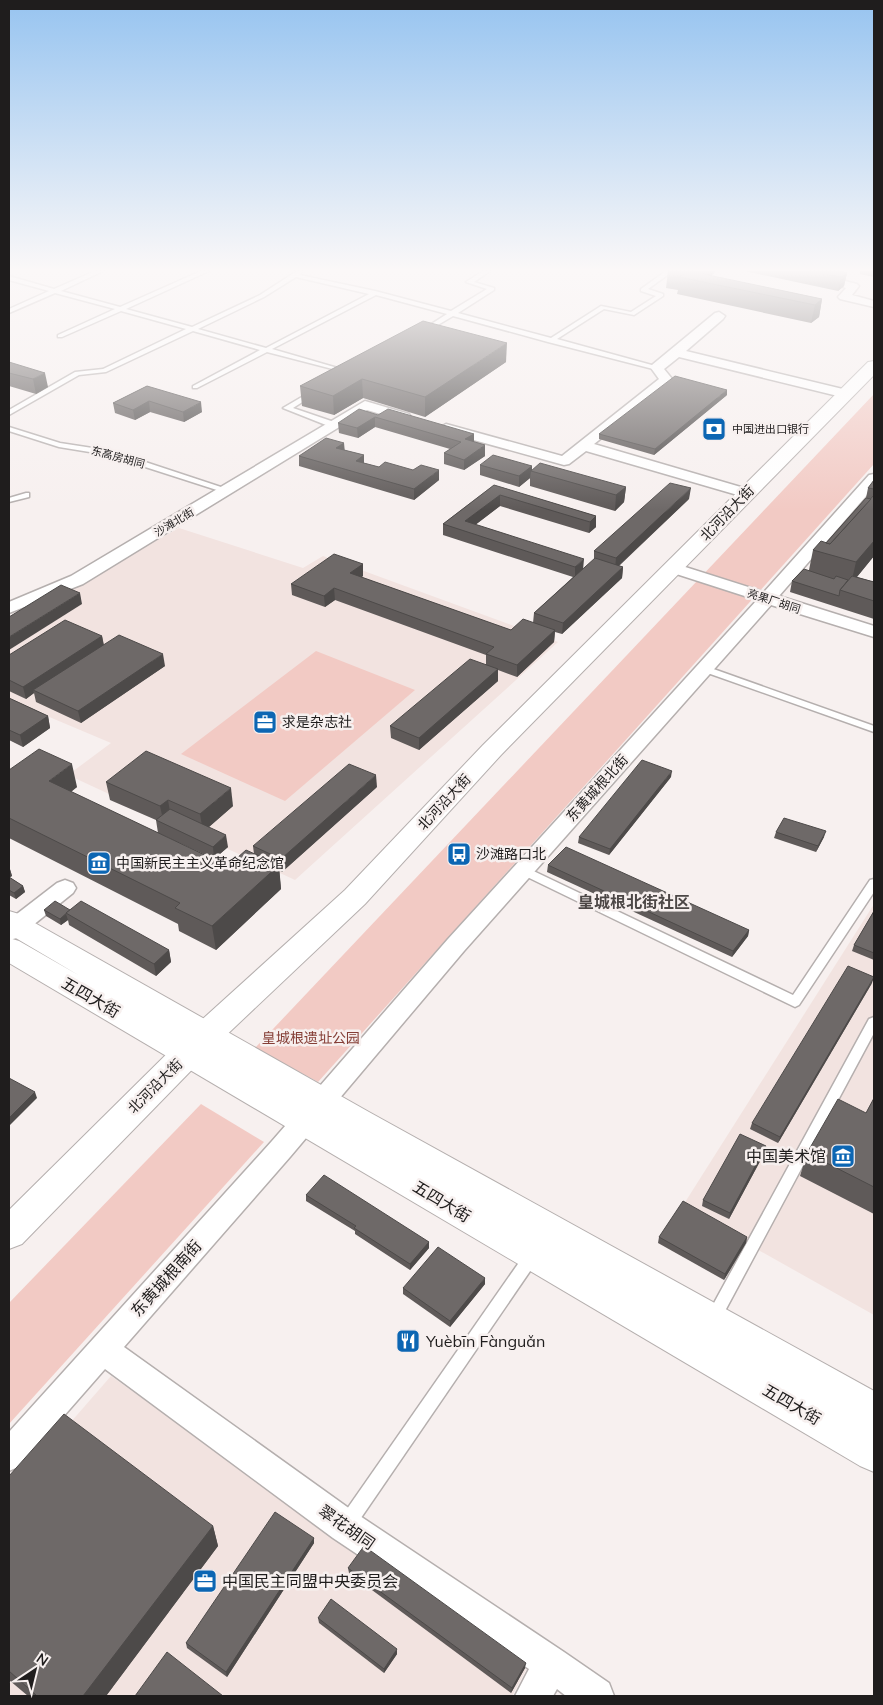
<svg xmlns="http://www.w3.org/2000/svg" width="883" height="1705" viewBox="0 0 883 1705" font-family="Mulish,'Noto Sans SC',sans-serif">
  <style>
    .built { fill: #f2e3e0 }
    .green { fill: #f2cac4 }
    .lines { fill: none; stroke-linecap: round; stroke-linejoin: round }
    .lane-casing { stroke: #b5afae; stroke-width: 3 }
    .street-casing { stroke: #b5afae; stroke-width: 3 }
    .secondary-casing { stroke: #b5afae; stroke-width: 2 }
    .primary-casing { stroke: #b5afae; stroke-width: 2 }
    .lane { fill: #fff; fill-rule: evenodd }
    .street { fill: #fff; fill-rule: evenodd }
    .secondary { fill: #fff; fill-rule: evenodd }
    .primary { fill: #fff; fill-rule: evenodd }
    .wall { fill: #5f5a59 }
    .shaded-wall { fill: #4d4a49 }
    .building { fill: #6e6968; stroke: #4d4a49 }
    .labels { text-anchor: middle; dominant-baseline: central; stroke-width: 5; stroke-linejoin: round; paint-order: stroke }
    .far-poi-label { font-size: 11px; fill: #1f1d1d; stroke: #f7f0ef; text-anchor: start }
    .far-street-label { font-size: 11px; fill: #1f1d1d; stroke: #f7f0ef }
    .street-label { font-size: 14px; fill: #1f1d1d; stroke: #f7f0ef }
    .poi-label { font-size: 14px; fill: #1f1d1d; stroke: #f7f0ef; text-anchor: start }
    .park-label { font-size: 14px; fill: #853e36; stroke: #f7f0ef }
    .quarter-label { font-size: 16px; font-weight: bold; fill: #4c4746; stroke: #f7f0ef }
    .near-street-label { font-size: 16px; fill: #1f1d1d; stroke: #f7f0ef }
    .near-poi-label { font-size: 16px; fill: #1f1d1d; stroke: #f7f0ef; text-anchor: start }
  </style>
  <rect width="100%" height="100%" fill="#f7f0ef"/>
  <!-- built -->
  <g class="built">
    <polygon points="179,528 303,568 323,556 558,642 295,880 68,775 111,743 9,700 9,622"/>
    <polygon points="874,904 874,1315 682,1207"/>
    <polygon points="111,1376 526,1670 512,1696 9,1696 9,1493"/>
  </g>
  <!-- green -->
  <g class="green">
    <polygon points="874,394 874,464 318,1082 255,1048"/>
    <polygon points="316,651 415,690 285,801 181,754"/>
    <polygon points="201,1104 264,1142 9,1424 9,1303"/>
  </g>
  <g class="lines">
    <!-- lane casing -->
    <g class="lane-casing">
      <g id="lane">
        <path d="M95 271H103L61 291 120 307 201 271H209L126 309 192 327 260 295 297 271H302L300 275 375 291 451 311 487 289 466 282 483 271H490L474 282 494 288V290L458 313 551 338 601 306 631 312 656 296 641 291V289L666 271H673L648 289 663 294V296L634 315 604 309 557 339 659 367V369L657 370 548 342 453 316 426 332H422V330L447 314 376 295 272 349 348 371V373L267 352 197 388H193V386L260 350 193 331 106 372 79 375 9 415V410L75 372 103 369 186 329 121 311 62 337H58V335L115 309 55 293 9 313V309L49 291 9 280V276L54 289ZM296 277 369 294 266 348 198 329 264 297Z"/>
        <polygon points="312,391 318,392 293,408 337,423 337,427 331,427 283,408"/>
        <polygon points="9,427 60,443 112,451 230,490 223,492 108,455 59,447 9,431"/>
        <polygon points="26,493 29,493 29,497 9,502 9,498"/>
        <polygon points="705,666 874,726 874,732 702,671 702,667"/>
        <polygon points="523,866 793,995 870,880 874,879 874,892 799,1005 795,1007 519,873 517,870 519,867"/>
        <polygon points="874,1017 874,1033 718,1324 713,1326 708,1324 705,1319 708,1314 869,1019"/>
        <polygon points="532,1249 537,1251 539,1256 537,1261 352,1531 346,1534 340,1531 337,1525 340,1519 527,1251"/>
      </g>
    </g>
    <!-- street casing -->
    <g class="street-casing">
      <g id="street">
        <polygon points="841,280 857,284 859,286 852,295 874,301 874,307 840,299 838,297 846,288 837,285 835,283"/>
        <polygon points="719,312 725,316 723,319 686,351 851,391 853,394 846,398 679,357 664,369 673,380 671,383 594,444 751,490 754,493 751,496 741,496 586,451 569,464 564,465 441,431 439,428 446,424 562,456 659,379 651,368 652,365 715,313"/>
        <polygon points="365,401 409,414 411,417 404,421 367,410 83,584 9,613 9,602 71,576"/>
        <polygon points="874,474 874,487 779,596 874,626 874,637 771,605 464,951 290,1157 124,1347 357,1514 564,1652 609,1683 614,1696 566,1696 557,1689 553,1696 515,1696 529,1669 333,1538 105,1369 20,1466 9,1471 9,1432 272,1141 448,939 757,600 667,571 665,568 667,565 679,565 764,592 869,475"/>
        <polygon points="65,880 73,883 76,888 73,893 17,938 9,940 9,920 57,883"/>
      </g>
    </g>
    <!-- secondary casing -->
    <g class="secondary-casing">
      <polygon id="secondary" points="874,361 874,375 501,755 365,904 218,1043 22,1244 9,1249 9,1210 196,1025 345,890 483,745 868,362"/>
    </g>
    <!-- primary casing -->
    <g class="primary-casing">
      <polygon id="primary" points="9,911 19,914 369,1112 874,1391 874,1472 860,1466 9,963 9,938 19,941 80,976 9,934"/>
    </g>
    <!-- lane -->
    <use href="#lane" class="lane"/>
    <!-- street -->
    <use href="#street" class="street"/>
    <!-- secondary -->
    <use href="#secondary" class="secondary"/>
    <!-- primary -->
    <use href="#primary" class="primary"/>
  </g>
  <!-- wall -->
  <g class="wall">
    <polygon points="668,271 715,271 714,273 711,276 822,299 819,317 811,323 677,294 678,290 666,288"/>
    <polygon points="744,271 839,271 847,273 844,286 838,291"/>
    <polygon points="860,271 874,271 874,277 860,274"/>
    <polygon points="9,362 48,387 36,394 9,386"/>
    <polygon points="506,362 425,417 363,398 334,415 302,406 300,386"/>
    <polygon points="147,386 202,412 184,422 150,412 135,420 115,413 113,403"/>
    <polygon points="727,395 654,455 599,439 599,434"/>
    <polygon points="378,415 474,434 474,442 485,456 464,470 444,464 444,453 450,449 375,427 358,438 339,433 338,423"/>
    <polygon points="344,443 344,450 364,455 364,463 379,467 413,470 439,480 414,500 299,466 299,456"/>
    <polygon points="480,465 532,466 532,470 626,487 624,502 615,511 530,486 530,478 519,487 480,475"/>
    <polygon points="874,480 874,556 857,577 874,582 874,619 790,592 792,581 809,570 813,550 826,543 866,498 868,488"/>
    <polygon points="494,485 596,516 596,527 589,533 500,506 475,525 583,569 594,560 594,551 689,499 619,566 623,567 622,578 562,634 555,632 554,642 517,677 498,670 498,681 419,750 391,738 390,726 486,664 486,655 335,600 325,607 292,595 291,584 363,564 363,576 361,577 511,630 533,623 534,613 573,577 443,535 443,524"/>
    <polygon points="102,636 104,645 165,666 81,723 36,702 34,693 26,699 9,691 9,655"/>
    <polygon points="9,698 48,716 50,728 23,747 9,740"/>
    <polygon points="9,770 77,787 71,792 228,866 254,854 253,846 377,787 282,872 279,870 281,889 216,950 179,931 178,924 9,838"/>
    <polygon points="671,777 609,855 578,843 579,837"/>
    <polygon points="106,782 233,806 209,827 228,847 214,859 158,833 156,820 110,800"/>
    <polygon points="776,832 824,837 816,852 774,838"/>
    <polygon points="548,865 749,930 748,936 732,957 547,872"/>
    <polygon points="9,866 12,876 9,877 23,886 25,892 16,899 9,895"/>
    <polygon points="44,910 70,910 169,950 171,962 156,976 69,925 68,920 61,925 46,916"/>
    <polygon points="874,911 874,960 852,951 854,945"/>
    <polygon points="872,983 778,1143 750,1129 752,1123"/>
    <polygon points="874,1098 874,1214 800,1176 807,1153 866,1113"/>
    <polygon points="765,1152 729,1219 702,1206 703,1200"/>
    <polygon points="306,1195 429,1242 429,1248 410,1270 355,1234 355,1231 306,1201"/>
    <polygon points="659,1237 747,1237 746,1243 724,1280 658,1243"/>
    <polygon points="485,1284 450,1327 403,1294 403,1288"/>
    <polygon points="9,1476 213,1526 218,1546 106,1696 28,1696 9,1680"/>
    <polygon points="314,1538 314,1543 227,1677 187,1648 186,1643"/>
    <polygon points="348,1568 525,1668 511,1693 349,1573"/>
    <polygon points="318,1618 397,1654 384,1673 319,1623"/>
  </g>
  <!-- shaded-wall -->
  <g class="shaded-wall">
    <polygon points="695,271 715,271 714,273 703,282 694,272"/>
    <polygon points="847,273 844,286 838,291 841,277"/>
    <polygon points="822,299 819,317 811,323 815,305"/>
    <polygon points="507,343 506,362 425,417 425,397"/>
    <polygon points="45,373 48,387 36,394 33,379"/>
    <polygon points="362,379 363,398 334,415 333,396"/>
    <polygon points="727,390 727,395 654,455 655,449"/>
    <polygon points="149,401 150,412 135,420 133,410"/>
    <polygon points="201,402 202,412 184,422 183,412"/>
    <polygon points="375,417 375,427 358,438 357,428"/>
    <polygon points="474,434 474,444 465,439"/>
    <polygon points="344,443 345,453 336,448"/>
    <polygon points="485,445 485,456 464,470 464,460"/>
    <polygon points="364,455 364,466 356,461"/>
    <polygon points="532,466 532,471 531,471 530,478 519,487 519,476"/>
    <polygon points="439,470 439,480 414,500 414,489"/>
    <polygon points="626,487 624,502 615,511 616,495"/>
    <polygon points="691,488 689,499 615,569 616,558"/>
    <polygon points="500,495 500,506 466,532 465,521"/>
    <polygon points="596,516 596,527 589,533 590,522"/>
    <polygon points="874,541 874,556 851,584 856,562"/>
    <polygon points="584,559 583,570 575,578 575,567"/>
    <polygon points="363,564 363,576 351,585 350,573"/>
    <polygon points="623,567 622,578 562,634 563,623"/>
    <polygon points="334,588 335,600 325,607 324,596"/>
    <polygon points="80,593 82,604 9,650 9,637"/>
    <polygon points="555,630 554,642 517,677 517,665"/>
    <polygon points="102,636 104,648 33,690 34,693 26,699 23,687"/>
    <polygon points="163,654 165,666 81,723 78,711"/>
    <polygon points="498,669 498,681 419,750 419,738"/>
    <polygon points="48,716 50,728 23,747 20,735"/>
    <polygon points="72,764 77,787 54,804 49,781"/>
    <polygon points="672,771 671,777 609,855 610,849"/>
    <polygon points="376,775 377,787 282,872 281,859"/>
    <polygon points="231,788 233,806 203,832 200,814"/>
    <polygon points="168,800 171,818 164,824 160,806"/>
    <polygon points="826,831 824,837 816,852 818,846"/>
    <polygon points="226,835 228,847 214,859 213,847"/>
    <polygon points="279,865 281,889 216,950 212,926"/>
    <polygon points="9,866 12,876 9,878"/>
    <polygon points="23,886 25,892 16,899 14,893"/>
    <polygon points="66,914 68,920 61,925 60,919"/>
    <polygon points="749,930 748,936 732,957 733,951"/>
    <polygon points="169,950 171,962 156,976 154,964"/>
    <polygon points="874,977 872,983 778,1143 780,1137"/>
    <polygon points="35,1092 37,1098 9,1126 9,1118"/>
    <polygon points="766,1146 765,1152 729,1219 730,1213"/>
    <polygon points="747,1237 746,1243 724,1280 725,1274"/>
    <polygon points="429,1242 429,1248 410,1270 410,1264"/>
    <polygon points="485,1278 485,1284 450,1327 450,1321"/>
    <polygon points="213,1526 218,1546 106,1696 83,1696"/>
    <polygon points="314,1538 314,1543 227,1677 226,1672"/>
    <polygon points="397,1649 397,1654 384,1673 384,1669"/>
    <polygon points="526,1663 525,1668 511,1693 512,1688"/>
  </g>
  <!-- building -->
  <g class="building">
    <polygon points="671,271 695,271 694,272 822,299 815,305 679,277 684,274"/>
    <polygon points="809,271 839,271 847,273 841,277"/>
    <polygon points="423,321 507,343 425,397 362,379 333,396 300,386"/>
    <polygon points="9,362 45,373 33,379 9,373"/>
    <polygon points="675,376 727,390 655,449 599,434"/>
    <polygon points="147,386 201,402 183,412 149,401 133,410 113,403"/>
    <polygon points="359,409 378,415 388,409 474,434 465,439 485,445 464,460 444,453 461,442 375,417 357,428 338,423"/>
    <polygon points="326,438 344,443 336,448 364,455 356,461 379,467 385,462 413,470 421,465 439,470 414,489 299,456"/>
    <polygon points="493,455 532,466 519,476 480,465"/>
    <polygon points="540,463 626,487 616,495 531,471"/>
    <polygon points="874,480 874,489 868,488"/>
    <polygon points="670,483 691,488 616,558 594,551"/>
    <polygon points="494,485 596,516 590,522 500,495 465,521 584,559 575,567 443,524"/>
    <polygon points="874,495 874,541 856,562 813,550 821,541 830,544"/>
    <polygon points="866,498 871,499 830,544 826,543"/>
    <polygon points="334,554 363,564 350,573 511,630 523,619 555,630 517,665 486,654 494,647 334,588 324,596 291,584"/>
    <polygon points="595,558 623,567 563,623 534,613"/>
    <polygon points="804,569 834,579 836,576 848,580 840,590 839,596 792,581"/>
    <polygon points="852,576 874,582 874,601 840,590"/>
    <polygon points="61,585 80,593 9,637 9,617"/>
    <polygon points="65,620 102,636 23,687 9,680 9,655"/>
    <polygon points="119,635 163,654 78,711 33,690"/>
    <polygon points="470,659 498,669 419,738 390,726"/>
    <polygon points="9,698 48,716 20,735 9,730"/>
    <polygon points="39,749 72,764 49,781 228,866 246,850 279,865 212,926 175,908 180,903 9,818 9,770"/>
    <polygon points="146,751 231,788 200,814 168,800 160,806 106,782"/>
    <polygon points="642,760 672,771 610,849 579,837"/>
    <polygon points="349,764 376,775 281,859 253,846"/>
    <polygon points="170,809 226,835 213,847 156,820"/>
    <polygon points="784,818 826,831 818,846 776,832"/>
    <polygon points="566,847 749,930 733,951 548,865"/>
    <polygon points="9,877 23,886 14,893 9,890"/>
    <polygon points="55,901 70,910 60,919 44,910"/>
    <polygon points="81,901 169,950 154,964 66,913"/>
    <polygon points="874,911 874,953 854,945"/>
    <polygon points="848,966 874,977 780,1137 752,1123"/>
    <polygon points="9,1078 35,1092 9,1118"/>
    <polygon points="874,1098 874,1187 807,1153 838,1099 866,1113"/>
    <polygon points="740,1134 766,1146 730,1213 703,1200"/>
    <polygon points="324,1175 429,1242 410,1264 354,1228 356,1226 306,1195"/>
    <polygon points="683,1201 747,1237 725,1274 659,1237"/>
    <polygon points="438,1247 485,1278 450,1321 403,1288"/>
    <polygon points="64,1414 213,1526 83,1696 37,1696 9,1671 9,1476"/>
    <polygon points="275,1512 314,1538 226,1672 186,1643"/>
    <polygon points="364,1546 526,1663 512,1688 348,1568"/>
    <polygon points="331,1599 397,1649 384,1669 318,1618"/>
    <polygon points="167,1652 223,1696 135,1696"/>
  </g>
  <!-- sky -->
  <linearGradient id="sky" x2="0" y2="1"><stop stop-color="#97c4f0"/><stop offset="0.53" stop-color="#fbf8f8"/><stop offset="1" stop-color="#fbf8f8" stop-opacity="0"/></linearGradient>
  <rect width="883" height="510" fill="url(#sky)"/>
  <!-- icons -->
  <defs>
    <g id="bank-square" transform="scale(1.25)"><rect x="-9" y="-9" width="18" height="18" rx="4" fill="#0c66b3" stroke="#f7f0ef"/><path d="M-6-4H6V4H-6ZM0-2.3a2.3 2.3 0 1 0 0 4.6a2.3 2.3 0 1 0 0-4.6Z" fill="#fff"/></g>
    <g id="office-square" transform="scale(1.25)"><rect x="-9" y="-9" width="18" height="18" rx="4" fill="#0c66b3" stroke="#f7f0ef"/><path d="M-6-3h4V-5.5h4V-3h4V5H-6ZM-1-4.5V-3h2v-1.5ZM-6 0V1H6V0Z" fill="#fff"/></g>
    <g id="bus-square" transform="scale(1.25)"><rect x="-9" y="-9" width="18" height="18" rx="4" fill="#0c66b3" stroke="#f7f0ef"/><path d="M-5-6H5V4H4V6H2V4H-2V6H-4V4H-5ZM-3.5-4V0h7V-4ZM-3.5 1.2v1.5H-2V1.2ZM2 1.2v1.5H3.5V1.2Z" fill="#fff"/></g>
    <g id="museum-square" transform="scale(1.25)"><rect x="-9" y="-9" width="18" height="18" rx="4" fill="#0c66b3" stroke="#f7f0ef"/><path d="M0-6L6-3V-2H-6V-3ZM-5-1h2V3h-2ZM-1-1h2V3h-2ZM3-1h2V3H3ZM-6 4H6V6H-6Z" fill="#fff"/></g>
    <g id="restaurant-square" transform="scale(1.25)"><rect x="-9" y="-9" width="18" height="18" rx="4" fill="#0c66b3" stroke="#f7f0ef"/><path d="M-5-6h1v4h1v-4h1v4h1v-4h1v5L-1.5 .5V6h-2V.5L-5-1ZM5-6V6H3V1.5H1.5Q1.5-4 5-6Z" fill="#fff"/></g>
  </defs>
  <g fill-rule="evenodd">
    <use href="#bank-square" x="714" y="429"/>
    <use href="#office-square" x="265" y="722"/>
    <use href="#bus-square" x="459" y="854"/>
    <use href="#museum-square" x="99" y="863"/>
    <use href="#museum-square" x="843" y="1156"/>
    <use href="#restaurant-square" x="408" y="1341"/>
    <use href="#office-square" x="205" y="1581"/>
  </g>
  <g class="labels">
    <!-- far-poi labels -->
    <g class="far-poi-label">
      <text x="732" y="429">中国进出口银行</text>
    </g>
    <!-- far-street labels -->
    <g class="far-street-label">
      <text transform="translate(118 457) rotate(15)">东高房胡同</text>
      <text transform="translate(174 522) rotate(-31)">沙滩北街</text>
      <text transform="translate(774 601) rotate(18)">亮果厂胡同</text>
    </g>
    <!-- street labels -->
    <g class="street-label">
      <text transform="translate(727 513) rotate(-46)">北河沿大街</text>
      <text transform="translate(597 788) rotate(-48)">东黄城根北街</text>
      <text transform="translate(444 802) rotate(-47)">北河沿大街</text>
      <text transform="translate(155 1086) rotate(-45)">北河沿大街</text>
    </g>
    <!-- poi labels -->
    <g class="poi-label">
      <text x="282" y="722">求是杂志社</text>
      <text x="476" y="854">沙滩路口北</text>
      <text x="116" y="863">中国新民主主义革命纪念馆</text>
    </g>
    <!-- park labels -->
    <g class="park-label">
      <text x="311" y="1038">皇城根遗址公园</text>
    </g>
    <!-- quarter labels -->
    <g class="quarter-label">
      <text x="634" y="902">皇城根北街社区</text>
    </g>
    <!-- near-street labels -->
    <g class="near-street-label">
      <text transform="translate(91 997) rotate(30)">五四大街</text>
      <text transform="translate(442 1201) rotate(31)">五四大街</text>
      <text transform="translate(166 1278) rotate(-48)">东黄城根南街</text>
      <text transform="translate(792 1404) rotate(30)">五四大街</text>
      <text transform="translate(347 1527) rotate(35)">翠花胡同</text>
    </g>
    <!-- near-poi labels -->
    <g class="near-poi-label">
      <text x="826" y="1156" text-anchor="end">中国美术馆</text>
      <text x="426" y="1341">Yuèbīn Fànguǎn</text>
      <text x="222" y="1581">中国民主同盟中央委员会</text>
    </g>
  </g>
  <!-- border -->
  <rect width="883" height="1705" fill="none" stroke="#1f1d1d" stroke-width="20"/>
  <!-- north arrow -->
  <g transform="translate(35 1670) rotate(35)" stroke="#f7f0ef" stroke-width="4" paint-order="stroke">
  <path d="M0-4L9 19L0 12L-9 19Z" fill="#1f1d1d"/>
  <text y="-8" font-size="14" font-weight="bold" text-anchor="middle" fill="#1f1d1d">N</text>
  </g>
</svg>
